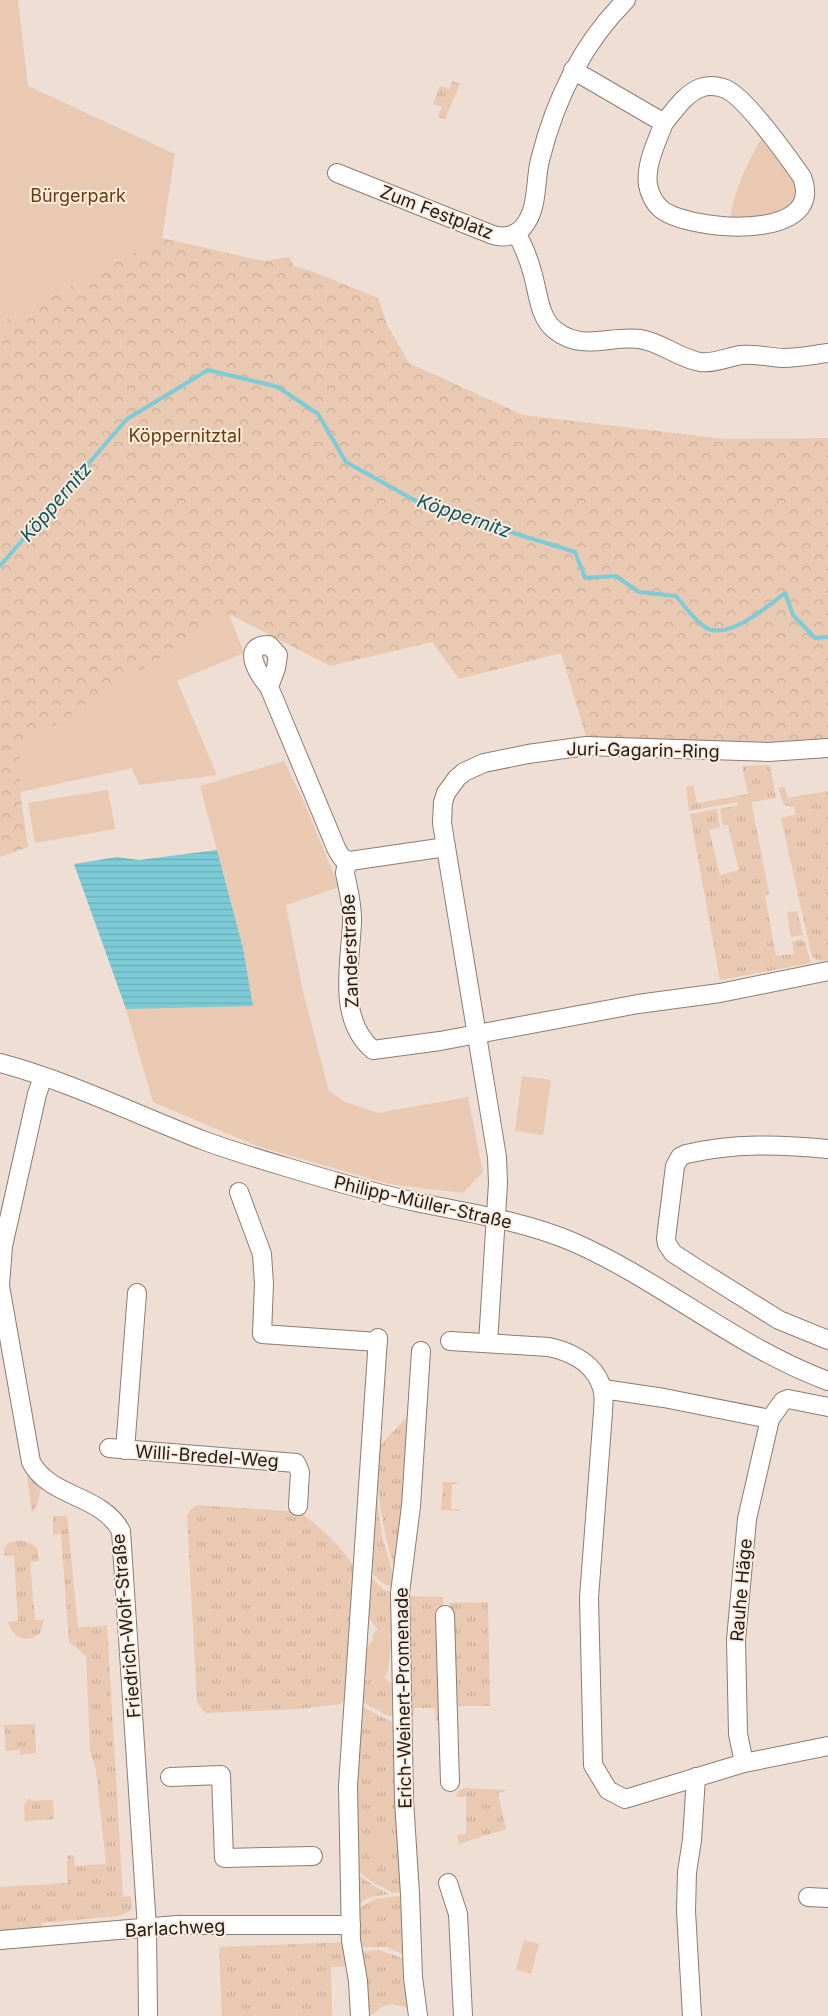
<svg xmlns="http://www.w3.org/2000/svg" width="828" height="2016" viewBox="0 0 828 2016" font-family="Inter,sans-serif">
  <style>
    .grass { fill: url(#grass-tufts) }
    .forest { fill: url(#forest-crowns) }
    .park { fill: #e9c9b1 }
    .water { fill: url(#water-rules) }
    .lines { fill: none; stroke-linecap: round; stroke-linejoin: round }
    .stream { stroke: #7ccbd7; stroke-width: 4 }
    .minor-casing { stroke: #8b7d73; stroke-width: 20 }
    .minor { stroke: #fff; stroke-width: 18 }
    .labels { text-anchor: middle; dominant-baseline: central; stroke-width: 4; stroke-linejoin: round; paint-order: stroke }
    .park-label { font-size: 18px; fill: #6b3b0d; stroke: #fbece0 }
    .street-label { font-size: 18px; fill: #201b17; stroke: #fbece0 }
    .water-label { font-size: 19px; font-style: italic; fill: #0f555e; stroke: #fbece0 }
  </style>
  <defs>
    <pattern id="grass-tufts" width="24" height="20" patternUnits="userSpaceOnUse" patternTransform="scale(1.25)"><rect width="24" height="20" fill="#e9c9b1"/><path d="M3 7l-1-3M5 7V3M7 7l1-3M15 17l-1-3M17 17v-4M19 17l1-3" fill="none" stroke="#c8ac98"/></pattern>
    <pattern id="forest-crowns" width="20" height="18" patternUnits="userSpaceOnUse" patternTransform="scale(1.25)"><rect width="20" height="18" fill="#e9c9b1"/><path d="M2 6a3 3 0 1 1 6 0M12 15a3 3 0 1 1 6 0" fill="none" stroke="#c8ac98"/></pattern>
    <pattern id="water-rules" width="6" height="5" patternUnits="userSpaceOnUse" patternTransform="scale(1.25)"><rect width="6" height="5" fill="#7ccbd7"/><path d="M0 2.5h6" fill="none" stroke="#6baeb8"/></pattern>
  </defs>
  <rect width="100%" height="100%" fill="#eeded3"/>
  <!-- grass -->
  <g class="grass">
    <polygon points="452,81 460,84 445,119 438,117 442,107 433,104 440,86 449,89"/>
    <polygon points="770,765 776,798 752,802 752,806 769,893 768,895 765,896 776,956 794,954 792,941 802,939 805,942 811,963 720,980 690,814 717,809 720,827 709,830 720,875 739,870 728,825 723,826 720,809 738,805 737,802 689,811 686,787 693,785 697,803 748,794 742,766"/>
    <path d="M785 787 788 798 828 791V960C819 961 815 962 811 953L781 818 796 814 794 807 784 805 778 788Z"/>
    <polygon points="797,911 803,935 791,937 787,912"/>
    <path d="M415 1408 398 1582C385 1539 375 1495 377 1449Z"/>
    <polygon points="27,1475 41,1489 36,1507 32,1513"/>
    <path d="M375 1482 382 1536 397 1588C386 1587 375 1579 370 1568 367 1561 374 1495 375 1482Z"/>
    <polygon points="443,1482 461,1483 452,1484 451,1509 460,1509 460,1511 441,1510"/>
    <polygon points="197,1505 300,1512 327,1534 346,1555 358,1573 351,1697 340,1704 299,1709 207,1713 204,1712 197,1702 187,1516 190,1510"/>
    <polygon points="53,1516 67,1516 78,1628 107,1625 123,1897 131,1896 132,1910 118,1916 42,1923 43,1931 0,1935 0,1887 67,1883 67,1856 74,1855 75,1866 106,1864 96,1770 90,1750 86,1656 69,1642 61,1534 53,1535"/>
    <path d="M19 1540 30 1543 37 1548 39 1561 30 1562 35 1620H44L40 1633C26 1644 13 1638 8 1622L18 1621 14 1555 4 1556V1548L8 1543Z"/>
    <polygon points="370,1576 383,1589 397,1594 398,1628 389,1635 386,1632 378,1630 363,1610"/>
    <polygon points="403,1596 443,1597 445,1721 436,1721 435,1708 414,1708 414,1715 405,1715"/>
    <polygon points="488,1602 490,1706 450,1706 449,1603"/>
    <polygon points="368,1678 377,1682 384,1678 395,1686 399,1718 386,1715 356,1698 356,1691"/>
    <polygon points="358,1705 392,1722 399,1723 402,1892 392,1893 385,1888 375,1884 354,1868"/>
    <polygon points="35,1724 36,1753 20,1755 20,1750 6,1751 4,1725"/>
    <polygon points="465,1788 508,1790 498,1793 506,1829 459,1844 457,1835 466,1834 466,1797 456,1797 458,1791"/>
    <polygon points="30,1798 31,1801 53,1800 54,1819 25,1821 24,1805"/>
    <polygon points="353,1871 374,1886 389,1894 370,1897 352,1908"/>
    <polygon points="398,1896 404,1897 405,1955 387,1947 360,1947 353,1911 376,1899"/>
    <polygon points="349,1942 351,1966 331,1967 332,2016 222,2016 219,1947"/>
    <path d="M379 1950 407 1960 414 2008C404 2008 396 2002 386 2005 373 2010 380 2016 361 2016L360 1952Z"/>
  </g>
  <!-- forest -->
  <polygon class="forest" points="162,238 263,261 289,257 294,266 311,271 378,298 387,325 409,363 523,415 724,439 828,438 828,750 588,743 561,653 459,679 432,642 330,666 229,614 20,792 28,847 0,857 0,323"/>
  <!-- park -->
  <g class="park">
    <polygon points="0,0 18,0 28,86 175,154 162,238 0,323"/>
    <path d="M762 138C771 148 789 167 794 177 796 182 797 192 795 197 787 223 752 218 730 218 735 189 747 163 762 138Z"/>
    <polygon points="229,614 244,653 177,681 217,775 139,785 132,768 20,792 20,747"/>
    <polygon points="284,761 304,802 339,887 286,905 302,988 329,1091 345,1102 378,1113 468,1097 483,1172 463,1193 389,1184 257,1146 153,1102 126,1009 253,1005 243,948 200,786"/>
    <polygon points="108,790 115,829 35,843 28,803"/>
    <polygon points="522,1076 551,1080 543,1135 515,1131"/>
    <path d="M377 1630 386 1632 391 1638V1645L388 1671 384 1678 377 1682 365 1677C365 1668 364 1657 367 1648 370 1642 375 1642 373 1634Z"/>
    <circle cx="380" cy="1848" r="14"/>
    <polygon points="524,1940 539,1944 531,1974 516,1969"/>
  </g>
  <!-- water -->
  <polygon class="water" points="217,850 243,948 253,1006 126,1009 74,864 117,857 139,860"/>
  <g class="lines">
    <!-- stream -->
    <path class="stream" d="M0 566 127 419 208 370 278 387 318 414 346 462 425 506 575 552 585 578 616 576 639 592 676 596C685 606 694 620 705 627 727 642 768 606 785 593L793 615 815 638 828 637"/>
    <!-- minor casing -->
    <g class="minor-casing">
      <g id="minor">
        <path d="M573 70 664 123C657 141 645 165 648 185 649 192 654 203 660 208 684 231 828 244 802 177 788 157 746 98 726 89 718 86 708 85 700 88 685 94 674 111 664 123"/>
        <path d="M337 173 493 235C505 239 519 235 526 223 538 206 535 180 540 160 555 100 582 44 626 0"/>
        <path d="M516 233C524 246 529 260 533 275 538 292 539 318 555 330 582 352 610 335 640 339 661 342 678 358 700 362 713 364 728 357 741 355 755 354 769 357 783 358 798 358 813 355 828 353"/>
        <path d="M269 687 276 668 278 655 269 645C239 645 259 675 269 687L337 850 342 858 350 861 446 847"/>
        <path d="M350 861 346 867 345 873C348 889 353 906 352 923 350 965 337 1019 373 1050L440 1041 638 1004 720 993 828 971"/>
        <path d="M0 1063C71 1082 137 1115 205 1141 232 1151 259 1159 286 1167 329 1180 373 1193 416 1202 469 1213 523 1221 573 1242 662 1281 736 1347 828 1381"/>
        <path d="M828 1149C780 1144 734 1143 686 1154L680 1157 675 1166 666 1238 667 1244 673 1253 699 1270 779 1320 828 1340"/>
        <polyline points="239,1192 262,1254 264,1284 262,1334 378,1342"/>
        <polyline points="0,1285 3,1246 37,1094 43,1077"/>
        <path d="M0 1286 31 1462C50 1498 101 1494 121 1531L147 1928 148 2016"/>
        <path d="M450 1341 549 1347C572 1352 595 1364 602 1388 605 1396 603 1405 603 1412L589 1598 593 1765 608 1790 625 1799 744 1763 828 1746"/>
        <polyline points="488,1343 498,1183 497,1157 442,823 443,802 446,793 457,778 464,772 484,763 528,754 586,746 768,752 828,748"/>
        <polyline points="603,1389 664,1398 770,1419"/>
        <polyline points="109,1448 296,1463 300,1472 298,1506"/>
        <polyline points="125,1450 137,1293"/>
        <polyline points="445,1615 450,1782"/>
        <polyline points="744,1763 738,1734 736,1640 747,1519 770,1419 783,1401 788,1399 828,1407"/>
        <polyline points="170,1777 221,1775 224,1858 313,1856"/>
        <polyline points="448,1883 458,1914 463,2016"/>
        <polyline points="808,1897 828,1898"/>
        <polyline points="0,1940 177,1925 351,1925"/>
        <polyline points="360,2016 358,1981 351,1940 348,1786 378,1338"/>
        <polyline points="418,2016 413,1977 410,1894 404,1800 400,1593 411,1506 421,1351"/>
        <polyline points="692,2016 686,1911 687,1872 692,1840 696,1777"/>
      </g>
    </g>
    <!-- minor -->
    <use href="#minor" class="minor"/>
  </g>
  <g class="labels">
    <!-- park labels -->
    <g class="park-label">
      <text x="78" y="195">Bürgerpark</text>
      <text x="185" y="435">Köppernitztal</text>
    </g>
    <!-- street labels -->
    <g class="street-label">
      <text transform="translate(437 212) rotate(21)">Zum Festplatz</text>
      <text transform="translate(643 750) rotate(1)">Juri-Gagarin-Ring</text>
      <text transform="translate(350 951) rotate(-92)">Zanderstraße</text>
      <text transform="translate(423 1202) rotate(13)">Philipp-Müller-Straße</text>
      <text transform="translate(207 1456) rotate(4)">Willi-Bredel-Weg</text>
      <text transform="translate(741 1590) rotate(-85)">Rauhe Häge</text>
      <text transform="translate(126 1626) rotate(-95)">Friedrich-Wolf-Straße</text>
      <text transform="translate(403 1698) rotate(-91)">Erich-Weinert-Promenade</text>
      <text transform="translate(175 1928) rotate(-3)">Barlachweg</text>
    </g>
    <!-- water labels -->
    <g class="water-label">
      <text transform="translate(56 502) rotate(-49)">Köppernitz</text>
      <text transform="translate(464 516) rotate(19)">Köppernitz</text>
    </g>
  </g>
</svg>
